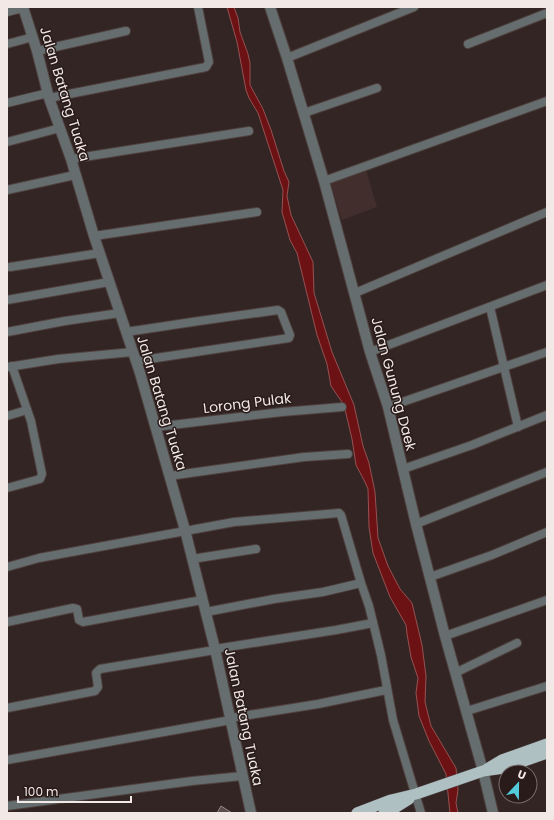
<svg xmlns="http://www.w3.org/2000/svg" width="554" height="820" viewBox="0 0 554 820" font-family="Poppins,sans-serif">
  <style>
    .built { fill: #422e2c }
    .water { fill: #6d1214; stroke: #955253 }
    .building { fill: #5b4b49; stroke: #998886 }
    .lines { fill: none; stroke-linecap: round; stroke-linejoin: round }
    .minor-casing { stroke: #4e403e; stroke-width: 10 }
    .tertiary-casing { stroke: #4e403e; stroke-width: 12 }
    .trunk-casing { stroke: #4e403e; stroke-width: 12 }
    .minor { stroke: #666d6e; stroke-width: 8 }
    .tertiary { stroke: #666d6e; stroke-width: 10 }
    .trunk { stroke: #aec0c2; stroke-width: 11 }
    .labels { text-anchor: middle; dominant-baseline: central; stroke-width: 3; stroke-linejoin: round; paint-order: stroke }
    .street-label { font-size: 14px; fill: #f2e9e7; stroke: #291b1a }
  </style>
  <rect width="100%" height="100%" fill="#332523"/>
  <!-- built -->
  <polygon class="built" points="366,170 377,207 342,220 330,182"/>
  <!-- water -->
  <polygon class="water" points="227,7 234,7 238,18 240,32 248,54 250,63 250,85 263,109 271,130 284,171 289,182 287,196 291,215 313,262 314,293 332,352 354,405 363,446 369,463 375,492 378,538 388,566 400,589 412,603 422,645 426,676 425,702 431,726 456,768 458,790 456,803 458,813 450,813 446,774 429,741 419,716 416,693 418,678 411,657 407,634 406,625 390,597 373,553 369,527 368,489 365,482 356,465 352,439 344,405 331,386 327,364 317,335 297,253 290,240 282,212 283,190 258,113 249,98 246,90 237,42"/>
  <!-- building -->
  <polygon class="building" points="221,806 232,813 217,813"/>
  <g class="lines">
    <!-- minor casing -->
    <g class="minor-casing">
      <g id="minor">
        <polyline points="7,12 23,8"/>
        <polyline points="7,44 33,37"/>
        <polyline points="468,44 547,13"/>
        <polyline points="37,51 126,31"/>
        <polyline points="287,58 414,7"/>
        <polyline points="49,98 206,67 209,62 198,7"/>
        <polyline points="7,103 48,93"/>
        <polyline points="304,113 377,88"/>
        <polyline points="7,142 60,128"/>
        <polyline points="71,159 249,131"/>
        <polyline points="324,181 547,101"/>
        <polyline points="7,190 75,175"/>
        <polyline points="94,236 257,212"/>
        <polyline points="10,267 100,253"/>
        <polyline points="355,293 547,212"/>
        <polyline points="7,300 109,282"/>
        <polyline points="490,307 518,427"/>
        <polyline points="7,332 65,321 120,313"/>
        <polyline points="126,332 199,321 278,310 281,312 290,335 289,338 136,361"/>
        <polyline points="370,352 547,285"/>
        <polyline points="8,367 58,359 133,352"/>
        <polyline points="388,407 547,352"/>
        <polyline points="7,416 27,410"/>
        <polyline points="155,427 282,412 342,407"/>
        <polyline points="403,469 472,445 547,415"/>
        <polyline points="169,476 304,457 348,454"/>
        <polyline points="7,488 40,479 42,474 31,421 12,366"/>
        <polyline points="416,524 547,472"/>
        <polyline points="192,559 256,549"/>
        <polyline points="7,567 39,558 234,522 339,513 341,515 361,583 369,606 381,655 393,720 421,813"/>
        <polyline points="430,577 492,555 547,532"/>
        <polyline points="206,612 274,599 323,592 361,583"/>
        <polyline points="7,622 73,608 77,609 79,620 83,622 202,600"/>
        <polyline points="445,636 547,600"/>
        <polyline points="215,649 336,630 373,623"/>
        <polyline points="455,673 517,643"/>
        <polyline points="7,708 95,691 98,687 96,673 100,669 215,650"/>
        <polyline points="467,711 547,686"/>
        <polyline points="230,718 318,704 386,690"/>
        <polyline points="7,760 231,720"/>
        <polyline points="7,806 192,781 242,776"/>
      </g>
    </g>
    <!-- tertiary casing -->
    <g class="tertiary-casing">
      <g id="tertiary">
        <polyline points="23,7 37,51 49,98 71,159 94,236 140,373 185,530 215,649 251,813"/>
        <polyline points="270,7 287,58 324,181 370,352 388,407 416,524 445,636 483,771 493,813"/>
      </g>
    </g>
    <!-- trunk casing -->
    <g class="trunk-casing">
      <g id="trunk">
        <polyline points="487,769 502,760 547,744"/>
        <polyline points="357,813 391,800 416,794 483,771 504,768 547,753"/>
        <polyline points="384,813 393,809 409,799"/>
      </g>
    </g>
    <!-- minor -->
    <use href="#minor" class="minor"/>
    <!-- tertiary -->
    <use href="#tertiary" class="tertiary"/>
    <!-- trunk -->
    <use href="#trunk" class="trunk"/>
  </g>
  <g class="labels">
    <!-- street labels -->
    <g class="street-label">
      <text transform="translate(65 94) rotate(73)">Jalan Batang Tuaka</text>
      <text transform="translate(394 384) rotate(75)">Jalan Gunung Daek</text>
      <text transform="translate(162 403) rotate(73)">Jalan Batang Tuaka</text>
      <text transform="translate(247 403) rotate(-7)">Lorong Pulak</text>
      <text transform="translate(244 717) rotate(78)">Jalan Batang Tuaka</text>
    </g>
  </g>
  <!-- border -->
  <rect width="554" height="820" fill="none" stroke="#f2e9e7" stroke-width="16"/>
  <!-- north arrow -->
  <g transform="translate(518 784) rotate(22)"><circle r="19" fill="#291b1a" stroke="#796d6c"/>
  <path d="M0-3L7 15L0 10L-7 15Z" fill="#53cbda"/>
  <text y="-6" font-size="11" font-weight="bold" text-anchor="middle" fill="#f2e9e7">U</text>
  </g>
  <!-- scale -->
  <path d="M18 796v6h113v-6" fill="none" stroke="#f2e9e7" stroke-width="2"/>
  <text x="24" y="796" font-size="12" fill="#f2e9e7" stroke="#291b1a" stroke-width="3" paint-order="stroke">100 m</text>
</svg>
